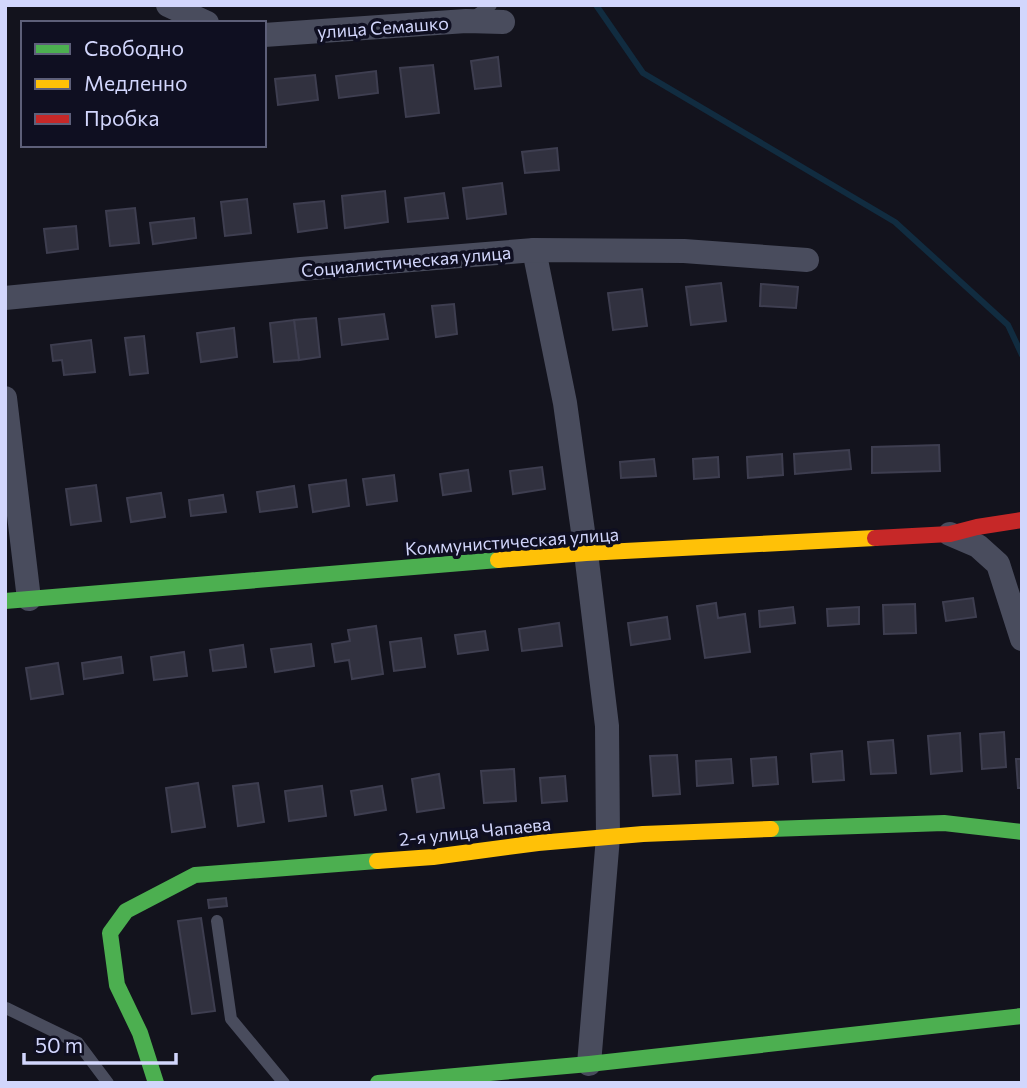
<svg xmlns="http://www.w3.org/2000/svg" width="1027" height="1088" viewBox="0 0 1027 1088" font-family="Commissioner,sans-serif">
  <style>
    .lines { fill: none; stroke-linecap: round; stroke-linejoin: round }
    .stream { stroke: #112c40; stroke-width: 6 }
    .building { fill: #31313f; stroke: #3e3e50; stroke-width: 2 }
    .lane { stroke: #494c5d; stroke-width: 12 }
    .street { stroke: #494c5d; stroke-width: 24 }
    .fast { stroke: #4caf50; stroke-width: 16 }
    .slow { stroke: #ffc107; stroke-width: 16 }
    .jam { stroke: #c62828; stroke-width: 16 }
    .labels { text-anchor: middle; dominant-baseline: central; stroke-width: 7; stroke-linejoin: round; paint-order: stroke }
    .street-label { font-size: 18px; fill: #d2d6fc; stroke: #0f0f21 }
  </style>
  <rect width="100%" height="100%" fill="#13131d"/>
  <g class="lines">
    <!-- stream -->
    <polyline class="stream" points="596,5 643,73 895,222 1008,325 1022,355"/>
  </g>
  <!-- building -->
  <g class="building">
    <polygon points="498,57 501,86 475,89 471,61"/>
    <polygon points="433,65 439,113 406,117 400,68"/>
    <polygon points="376,71 378,93 339,98 336,76"/>
    <polygon points="315,75 318,100 278,105 275,79"/>
    <polygon points="557,148 559,170 525,173 522,152"/>
    <polygon points="502,183 506,214 467,219 463,188"/>
    <polygon points="385,191 388,222 345,228 342,196"/>
    <polygon points="444,193 448,218 408,222 405,198"/>
    <polygon points="247,199 251,233 225,236 221,202"/>
    <polygon points="324,201 327,228 298,232 294,204"/>
    <polygon points="135,208 139,243 110,246 106,211"/>
    <polygon points="194,218 196,238 153,244 150,223"/>
    <polygon points="76,226 78,249 47,253 44,229"/>
    <polygon points="721,283 726,321 691,325 686,287"/>
    <polygon points="761,284 798,287 796,308 760,306"/>
    <polygon points="642,289 647,326 613,330 608,293"/>
    <polygon points="454,304 457,334 436,337 432,306"/>
    <polygon points="384,314 388,339 342,345 339,319"/>
    <polygon points="316,318 320,357 299,360 294,320"/>
    <polygon points="294,320 299,360 274,362 270,323"/>
    <polygon points="234,328 237,357 201,362 197,333"/>
    <polygon points="144,336 148,373 130,375 125,338"/>
    <polygon points="91,340 95,372 64,375 62,360 53,361 51,345"/>
    <polygon points="939,445 940,471 872,473 872,447"/>
    <polygon points="849,450 851,469 795,474 794,454"/>
    <polygon points="782,454 783,475 748,478 747,457"/>
    <polygon points="718,457 719,477 694,479 693,459"/>
    <polygon points="654,459 656,476 621,478 620,462"/>
    <polygon points="542,467 545,489 513,494 510,471"/>
    <polygon points="468,470 471,491 443,495 440,474"/>
    <polygon points="394,475 397,501 367,505 363,479"/>
    <polygon points="346,480 349,506 313,512 309,485"/>
    <polygon points="96,485 101,521 71,525 66,489"/>
    <polygon points="294,486 297,507 260,512 257,492"/>
    <polygon points="161,493 165,517 131,522 127,498"/>
    <polygon points="223,495 226,512 191,516 189,500"/>
    <polygon points="973,598 976,617 946,621 943,602"/>
    <polygon points="716,603 718,618 745,614 750,652 705,658 697,606"/>
    <polygon points="915,604 916,633 884,634 883,605"/>
    <polygon points="793,607 795,623 760,627 759,611"/>
    <polygon points="859,607 859,624 828,626 827,609"/>
    <polygon points="667,617 670,639 631,645 628,623"/>
    <polygon points="559,623 562,646 522,651 519,629"/>
    <polygon points="376,626 383,674 352,679 349,660 335,662 332,644 350,641 348,630"/>
    <polygon points="485,631 488,650 458,654 455,635"/>
    <polygon points="421,638 425,667 394,671 390,642"/>
    <polygon points="311,644 314,666 275,672 271,649"/>
    <polygon points="243,645 246,667 213,671 210,650"/>
    <polygon points="184,652 187,676 154,680 151,657"/>
    <polygon points="121,657 123,673 84,679 82,663"/>
    <polygon points="58,663 63,694 31,699 26,668"/>
    <polygon points="1004,732 1006,767 982,769 980,734"/>
    <polygon points="960,733 962,771 931,774 928,736"/>
    <polygon points="893,740 896,773 871,774 868,742"/>
    <polygon points="842,751 844,780 813,782 811,754"/>
    <polygon points="677,755 680,794 653,796 650,756"/>
    <polygon points="776,757 778,784 753,786 751,759"/>
    <polygon points="731,759 733,783 697,786 696,761"/>
    <polygon points="1016,759 1022,759 1022,788 1018,788"/>
    <polygon points="514,769 516,801 484,803 481,771"/>
    <polygon points="439,774 444,808 417,812 412,779"/>
    <polygon points="565,776 567,801 542,803 540,778"/>
    <polygon points="198,783 205,827 172,832 166,788"/>
    <polygon points="258,783 264,822 238,826 233,786"/>
    <polygon points="322,786 326,816 289,821 285,791"/>
    <polygon points="382,786 386,810 355,815 351,791"/>
    <polygon points="226,898 227,906 209,908 208,900"/>
    <polygon points="201,918 215,1011 192,1014 178,921"/>
  </g>
  <g class="lines">
    <!-- lane -->
    <g class="lane">
      <polyline points="471,19 491,5"/>
      <polyline points="217,921 231,1019 284,1083"/>
      <polyline points="6,1008 78,1043 108,1083"/>
    </g>
    <!-- street -->
    <g class="street">
      <polyline points="168,5 207,23"/>
      <polyline points="264,35 466,21 503,22"/>
      <polyline points="534,250 565,403 586,553 607,726 608,837 589,1064"/>
      <polyline points="5,298 301,269 534,250 684,251 807,260"/>
      <polyline points="5,398 29,599"/>
      <polyline points="950,534 978,546 998,564 1022,639"/>
    </g>
    <!-- fast -->
    <g class="fast">
      <polyline points="5,601 498,560"/>
      <polyline points="771,829 944,823 1022,832"/>
      <polyline points="156,1083 140,1033 117,985 110,933 126,911 195,875 377,861"/>
      <polyline points="378,1083 589,1064 1022,1016"/>
    </g>
    <!-- slow -->
    <g class="slow">
      <polyline points="498,560 586,553 875,538"/>
      <polyline points="377,861 433,857 538,843 643,834 771,829"/>
    </g>
    <!-- jam -->
    <polyline class="jam" points="875,538 950,534 977,527 1022,520"/>
  </g>
  <g class="labels">
    <!-- street labels -->
    <g class="street-label">
      <text transform="translate(383 27) rotate(-4)">улица Семашко</text>
      <text transform="translate(406 261) rotate(-5)">Социалистическая улица</text>
      <text transform="translate(512 541) rotate(-4)">Коммунистическая улица</text>
      <text transform="translate(475 831) rotate(-6)">2-я улица Чапаева</text>
    </g>
  </g>
  <!-- border -->
  <rect width="1027" height="1088" fill="none" stroke="#d2d6fc" stroke-width="14"/>
  <!-- legend -->
  <rect x="21" y="21" width="245" height="126" fill="#0f0f21" stroke="#5d5f79" stroke-width="2"/>
  <rect x="35" y="44" width="35" height="10" fill="#4caf50" stroke="#5d5f79" stroke-width="2"/>
  <text x="84" y="56" font-size="21" fill="#d2d6fc">Свободно</text>
  <rect x="35" y="79" width="35" height="10" fill="#ffc107" stroke="#5d5f79" stroke-width="2"/>
  <text x="84" y="91" font-size="21" fill="#d2d6fc">Медленно</text>
  <rect x="35" y="114" width="35" height="10" fill="#c62828" stroke="#5d5f79" stroke-width="2"/>
  <text x="84" y="126" font-size="21" fill="#d2d6fc">Пробка</text>
  <!-- scale -->
  <path d="M24 1053v10h152v-10" fill="none" stroke="#d2d6fc" stroke-width="3.5"/>
  <text x="35" y="1053" font-size="21" fill="#d2d6fc" stroke="#0f0f21" stroke-width="5" paint-order="stroke">50 m</text>
</svg>
